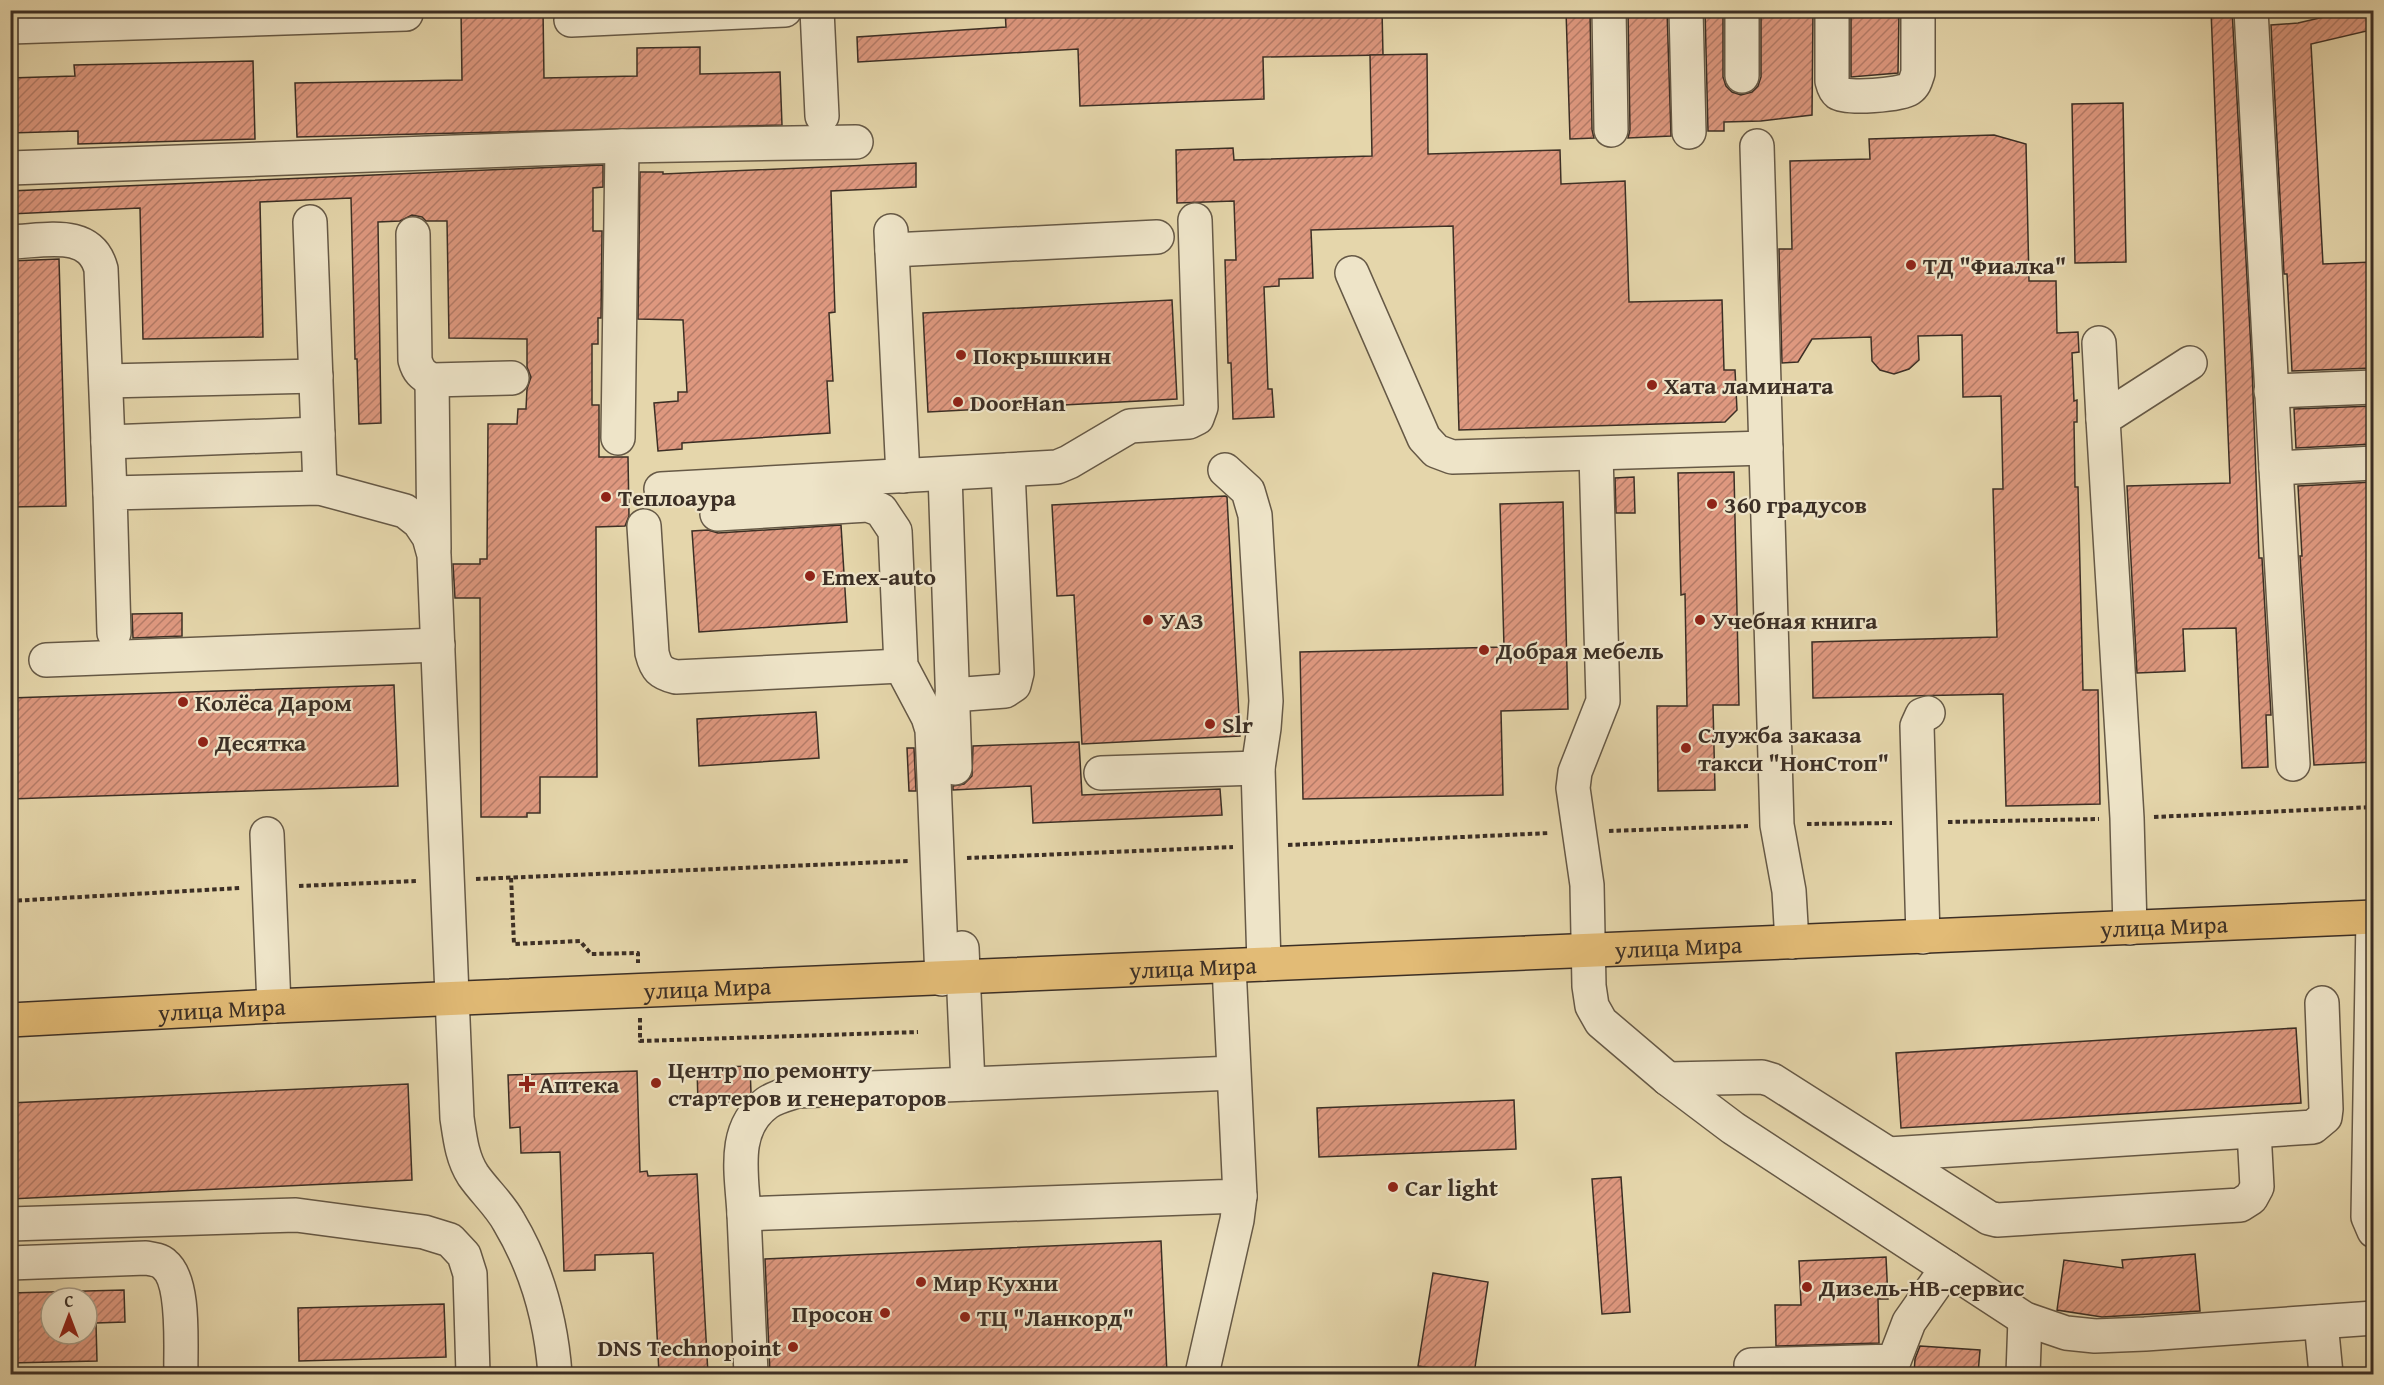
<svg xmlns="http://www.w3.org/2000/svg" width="2384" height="1385" viewBox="0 0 2384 1385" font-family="'Gentium Book Plus',serif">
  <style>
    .building { fill: url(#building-hatch); stroke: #3c2f25; stroke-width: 1.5; fill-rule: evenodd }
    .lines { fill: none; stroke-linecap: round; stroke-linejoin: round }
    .minor-casing { stroke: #665946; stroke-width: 36 }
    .major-casing { stroke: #3c2f25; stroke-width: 36 }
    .path { stroke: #3c2f25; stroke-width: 4; stroke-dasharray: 4.5 3; stroke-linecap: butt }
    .minor { stroke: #eee4c8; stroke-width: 33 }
    .major { stroke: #e2bb76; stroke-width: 33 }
    .poi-dot { fill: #8f2418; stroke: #eee4c8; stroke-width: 2 }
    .labels { text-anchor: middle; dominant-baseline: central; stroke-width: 4.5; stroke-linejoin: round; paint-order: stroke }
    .poi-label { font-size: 24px; font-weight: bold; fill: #3c2f25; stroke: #eee4c8; text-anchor: start }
    .street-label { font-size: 24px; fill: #3c2f25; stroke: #eee4c8 }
  </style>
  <defs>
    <pattern id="building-hatch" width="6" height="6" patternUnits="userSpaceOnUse" patternTransform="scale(1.5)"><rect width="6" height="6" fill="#de987f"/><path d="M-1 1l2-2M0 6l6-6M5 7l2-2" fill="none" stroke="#b57c68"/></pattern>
  </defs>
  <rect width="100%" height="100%" fill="#e5d6ab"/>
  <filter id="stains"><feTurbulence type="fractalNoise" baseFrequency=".00333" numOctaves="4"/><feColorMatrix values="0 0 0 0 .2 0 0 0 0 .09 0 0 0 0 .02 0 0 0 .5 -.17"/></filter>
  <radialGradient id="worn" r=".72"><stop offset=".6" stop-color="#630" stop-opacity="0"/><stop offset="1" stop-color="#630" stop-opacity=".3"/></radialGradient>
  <!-- building -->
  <g class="building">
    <polygon points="461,10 543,10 544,78 637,76 637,48 700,47 700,74 780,72 782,125 297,137 295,83 462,80"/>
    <polygon points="1005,10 1382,10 1383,55 1263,57 1264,99 1080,106 1078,49 858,62 857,37 1006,27"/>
    <polygon points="1566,10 1590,10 1592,130 1594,138 1570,139"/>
    <polygon points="1628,10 1667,10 1671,136 1628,138 1630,130"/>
    <polygon points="1705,10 1723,10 1723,77 1726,86 1732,92 1741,95 1752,92 1758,86 1761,77 1761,10 1813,10 1812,115 1761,121 1724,122 1724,131 1708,131"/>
    <polygon points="1851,10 1899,10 1898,73 1851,77"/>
    <polygon points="2211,10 2232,10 2252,367 2259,558 2262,558 2271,715 2266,715 2268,767 2242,768 2236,628 2183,629 2185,671 2137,673 2127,486 2230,483"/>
    <polygon points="2354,10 2366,10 2371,30 2311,44 2323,264 2373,262 2373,368 2292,371 2287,274 2284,274 2271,25 2298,23"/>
    <polygon points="1427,54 1428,154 1560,150 1561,184 1625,181 1629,302 1722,300 1724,370 1735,370 1737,410 1725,422 1459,430 1453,226 1311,230 1313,278 1279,279 1279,286 1264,287 1268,389 1272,389 1274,417 1233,419 1231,363 1228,363 1225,260 1236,260 1234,201 1177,203 1176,150 1233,148 1234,160 1372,156 1370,55"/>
    <polygon points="253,61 255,139 78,144 78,131 10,133 10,78 75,76 74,65"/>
    <polygon points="2123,103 2126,262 2075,263 2072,104"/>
    <polygon points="1994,135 2026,144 2029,281 2056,281 2057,333 2078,332 2079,352 2072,353 2074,401 2077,400 2077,422 2074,422 2075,487 2078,487 2083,690 2098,690 2100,804 2006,806 2003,694 1813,698 1812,642 1997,637 1993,489 2003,489 2001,396 1963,397 1962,335 1918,336 1919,360 1909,369 1894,374 1880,370 1872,361 1871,337 1812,339 1798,362 1782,363 1779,249 1792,249 1790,161 1870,159 1869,139"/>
    <polygon points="916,163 916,187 831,191 835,312 829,313 833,381 827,381 830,433 682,443 682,449 658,451 654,403 678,401 678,392 687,392 683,320 638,319 640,172 663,172 663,174"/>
    <polygon points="603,165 603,187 593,188 593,231 602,231 601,318 598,318 598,344 592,344 592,405 599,405 599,457 628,457 629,516 625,526 596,527 597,777 540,777 540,813 527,813 527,817 481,817 480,598 455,598 453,564 480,564 480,559 487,559 488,424 517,424 518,409 526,409 527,389 531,377 527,367 527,339 449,338 447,221 426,221 422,217 412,215 400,221 378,222 381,423 359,424 357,359 355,359 351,198 260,202 263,337 143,339 140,208 10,214 10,191"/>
    <polygon points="59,259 66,506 10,507 10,261"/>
    <polygon points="1172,300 1177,399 928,412 923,313"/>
    <polygon points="2373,406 2373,444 2296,448 2294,409"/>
    <polygon points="1734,472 1739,705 1713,705 1715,790 1658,791 1657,706 1687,706 1685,594 1681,595 1678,473"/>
    <polygon points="1634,477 1635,513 1616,513 1615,478"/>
    <polygon points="2373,482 2373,762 2314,765 2300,556 2302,556 2298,486"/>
    <polygon points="1225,496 1227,497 1240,736 1082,744 1074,595 1057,596 1052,505"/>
    <polygon points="1563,502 1568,709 1501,711 1503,795 1303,799 1300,652 1504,647 1500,504"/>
    <polygon points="841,525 847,622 699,632 692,531 708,530 718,533"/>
    <polygon points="182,613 182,636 133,638 132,614"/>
    <polygon points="394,685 398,786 10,799 10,698"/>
    <polygon points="816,712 819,758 699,766 697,719"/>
    <polygon points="1079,742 1082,795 1220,789 1222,815 1033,823 1031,786 953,790 953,786 964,784 972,776 973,746"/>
    <polygon points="907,748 914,748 916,791 909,791"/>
    <polygon points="2296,1028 2301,1103 1901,1128 1896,1053"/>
    <polygon points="750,1066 751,1093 742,1101 698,1103 697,1068"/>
    <polygon points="637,1071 640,1172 647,1171 648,1176 697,1174 708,1374 659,1374 653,1253 595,1255 595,1270 564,1271 560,1152 521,1153 520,1127 510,1128 508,1075"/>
    <polygon points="408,1084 412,1180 10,1199 10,1103"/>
    <polygon points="1514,1100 1516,1149 1319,1157 1317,1108"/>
    <polygon points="1621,1177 1630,1312 1602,1314 1592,1179"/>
    <polygon points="1161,1241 1167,1374 770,1374 765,1259"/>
    <polygon points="2195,1254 2200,1311 2102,1317 2057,1310 2064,1260 2123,1268 2122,1260"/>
    <polygon points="1886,1257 1888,1299 1878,1299 1879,1343 1776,1346 1775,1305 1801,1305 1799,1261"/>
    <polygon points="1433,1273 1488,1282 1474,1374 1418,1366"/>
    <path d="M124 1290 125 1322 96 1323 97 1361 10 1363V1293ZM51 1298H87V1334H51Z"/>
    <polygon points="444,1304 446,1357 299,1361 298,1308"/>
    <polygon points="1920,1346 1980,1350 1978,1374 1914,1374 1915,1359"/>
  </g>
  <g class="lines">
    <!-- minor casing -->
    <g class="minor-casing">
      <g id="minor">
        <polyline points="817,10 822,116"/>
        <polyline points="1609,10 1611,130"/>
        <polyline points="1686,10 1689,132"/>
        <polyline points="1742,10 1742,76"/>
        <path d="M1832 10V81C1833 85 1834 90 1838 93 1847 99 1900 95 1909 89 1915 85 1916 79 1918 73V10"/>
        <polyline points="2251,10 2276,468 2374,463"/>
        <polyline points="571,20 785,10"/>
        <polyline points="10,27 406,14"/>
        <polyline points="1757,146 1777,825 1789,891 1792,942"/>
        <polyline points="10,168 622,146 856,142"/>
        <polyline points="310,222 320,488"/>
        <polyline points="891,231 903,476"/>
        <path d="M413 234 415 360C418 371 422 375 432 380L512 378"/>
        <path d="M10 242C45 241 90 228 101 269L110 493"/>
        <polyline points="892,250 1157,237"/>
        <polyline points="1352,273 1424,438 1436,451 1452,457 1766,448"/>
        <polyline points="2099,343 2103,419"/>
        <polyline points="432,380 434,549"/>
        <polyline points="106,381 316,376"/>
        <polyline points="2271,391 2374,387"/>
        <polyline points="618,438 622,146"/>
        <polyline points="108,442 318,434"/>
        <polyline points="1596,454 1603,701 1575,772 1573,788 1587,885 1589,986 1592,1006 1601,1022 1668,1079 1733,1128 2025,1319 2066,1333 2095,1336 2145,1334 2374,1318"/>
        <polyline points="2276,468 2293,764"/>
        <polyline points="1225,470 1248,491 1255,515 1266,701 1264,728 1258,768 1264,964"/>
        <polyline points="945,474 955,768"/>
        <polyline points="661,489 1057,467 1069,462 1130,426 1189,422 1197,418 1201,407 1195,220"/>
        <polyline points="717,514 868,505 881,510 895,531 901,666 928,717 932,730 942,979"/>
        <path d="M644 526 652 653C656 669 660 673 676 677L901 666"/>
        <path d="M114 633 110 493 320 488 405 511 419 522 429 537 434 555 457 1118C460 1138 462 1158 473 1175 484 1191 500 1205 509 1222 537 1269 551 1320 555 1374"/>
        <polyline points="46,660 438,645"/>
        <polyline points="952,695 1005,691 1014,685 1017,673 1008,470"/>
        <polyline points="1101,773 1258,768"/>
        <polyline points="267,834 274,1006"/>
        <polyline points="2373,917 2368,1217 2374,1231"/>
        <polyline points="2130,928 2127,818 2103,419 2190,363"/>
        <polyline points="1923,937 1917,726 1922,715 1928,713"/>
        <polyline points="962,948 968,1084"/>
        <path d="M1229 966 1240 1196 744 1214C742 1175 731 1129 767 1103 775 1097 788 1094 797 1091L1234 1073"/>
        <polyline points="1668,1079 1762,1077 1772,1080 1989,1218 1997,1220 2240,1205 2251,1198 2257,1187 2254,1131"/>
        <polyline points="1889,1154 2313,1127 2325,1117 2326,1109 2322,1003"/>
        <polyline points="744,1214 751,1374"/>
        <polyline points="10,1224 296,1215 424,1232 450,1240 464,1255 470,1274 473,1374"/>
        <path d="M10 1263 146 1258C152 1259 160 1260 164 1264 186 1281 180 1347 181 1374"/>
        <polyline points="2321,1322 2326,1374"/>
        <polyline points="1751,1365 1894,1361 1909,1322 1947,1268"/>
        <polyline points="1202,1374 1237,1220 1240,1196"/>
        <polyline points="2023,1374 2025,1319"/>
      </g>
    </g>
    <!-- major casing -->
    <g class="major-casing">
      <g id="major">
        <path id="s1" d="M10 1020 274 1006 2374 917"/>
      </g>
    </g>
    <!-- path -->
    <g class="path">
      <polyline points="2154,817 2374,807"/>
      <polyline points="1948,822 2099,819"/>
      <polyline points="1807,824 1892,823"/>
      <polyline points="1609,831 1748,826"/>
      <polyline points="1288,845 1550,833"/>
      <polyline points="967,858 1233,847"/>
      <polyline points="511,878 514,944 580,941 591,954 638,953 638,963"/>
      <polyline points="476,879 909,861"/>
      <polyline points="299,886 417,881"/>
      <polyline points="10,901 240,888"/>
      <polyline points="640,1018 640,1041 918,1032"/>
    </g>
    <!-- minor -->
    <use href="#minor" class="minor"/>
    <!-- major -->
    <use href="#major" class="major"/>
  </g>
  <!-- markers -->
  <g class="poi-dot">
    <circle cx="1911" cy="265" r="6"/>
    <circle cx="961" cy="355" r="6"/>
    <circle cx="1652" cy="385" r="6"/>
    <circle cx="958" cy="402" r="6"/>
    <circle cx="606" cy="497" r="6"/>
    <circle cx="1712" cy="504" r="6"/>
    <circle cx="810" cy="576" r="6"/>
    <circle cx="1148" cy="620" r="6"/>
    <circle cx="1700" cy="620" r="6"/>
    <circle cx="1484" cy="650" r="6"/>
    <circle cx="183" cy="702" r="6"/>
    <circle cx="1210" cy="724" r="6"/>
    <circle cx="203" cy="742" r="6"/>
    <circle cx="1686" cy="748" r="6"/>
    <circle cx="656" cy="1083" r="6"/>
    <path d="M524 1075h6v6h6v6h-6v6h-6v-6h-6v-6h6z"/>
    <circle cx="1393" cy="1187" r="6"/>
    <circle cx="921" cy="1282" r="6"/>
    <circle cx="1807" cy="1287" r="6"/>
    <circle cx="885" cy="1313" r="6"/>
    <circle cx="965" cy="1317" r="6"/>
    <circle cx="793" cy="1347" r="6"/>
  </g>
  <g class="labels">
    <!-- poi labels -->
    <g class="poi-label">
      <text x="1923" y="265">ТД "Фиалка"</text>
      <text x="973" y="355">Покрышкин</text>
      <text x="1664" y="385">Хата ламината</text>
      <text x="970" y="402">DoorHan</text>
      <text x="618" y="497">Теплоаура</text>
      <text x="1724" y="504">360 градусов</text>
      <text x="822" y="576">Emex-auto</text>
      <text x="1160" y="620">УАЗ</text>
      <text x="1712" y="620">Учебная книга</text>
      <text x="1496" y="650">Добрая мебель</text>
      <text x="195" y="702">Колёса Даром</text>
      <text x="1222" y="724">Slr</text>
      <text x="1698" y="734">Служба заказа<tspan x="1698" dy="28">такси "НонСтоп"</tspan></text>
      <text x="215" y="742">Десятка</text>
      <text x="668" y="1069">Центр по ремонту<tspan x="668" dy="28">стартеров и генераторов</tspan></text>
      <text x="539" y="1084">Аптека</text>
      <text x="1405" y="1187">Car light</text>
      <text x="933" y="1282">Мир Кухни</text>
      <text x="1819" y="1287">Дизель-НВ-сервис</text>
      <text x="873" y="1313" text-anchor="end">Просон</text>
      <text x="977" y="1317">ТЦ "Ланкорд"</text>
      <text x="781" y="1347" text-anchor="end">DNS Technopoint</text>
    </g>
    <!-- street labels -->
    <g class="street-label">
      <text stroke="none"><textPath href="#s1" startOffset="2156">улица Мира</textPath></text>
      <text stroke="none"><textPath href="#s1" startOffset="1670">улица Мира</textPath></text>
      <text stroke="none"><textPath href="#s1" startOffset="1184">улица Мира</textPath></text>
      <text stroke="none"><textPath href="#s1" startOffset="698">улица Мира</textPath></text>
      <text stroke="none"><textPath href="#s1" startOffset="212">улица Мира</textPath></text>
    </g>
  </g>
  <!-- margin -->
  <rect width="2384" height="1385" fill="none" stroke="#e5d6ab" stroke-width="36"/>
  <rect x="12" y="12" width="2360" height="1361" fill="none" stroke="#3c2f25" stroke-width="3"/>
  <rect x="18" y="18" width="2348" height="1349" fill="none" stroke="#3c2f25" stroke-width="1.5"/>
  <!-- north arrow -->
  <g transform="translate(69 1316)"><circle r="28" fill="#eee4c8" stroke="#a79c87" stroke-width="1.5"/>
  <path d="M0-4.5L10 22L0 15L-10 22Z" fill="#8f2418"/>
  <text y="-9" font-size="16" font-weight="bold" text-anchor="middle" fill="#3c2f25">С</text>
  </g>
  <rect width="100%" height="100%" filter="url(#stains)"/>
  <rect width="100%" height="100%" fill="url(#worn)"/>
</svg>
